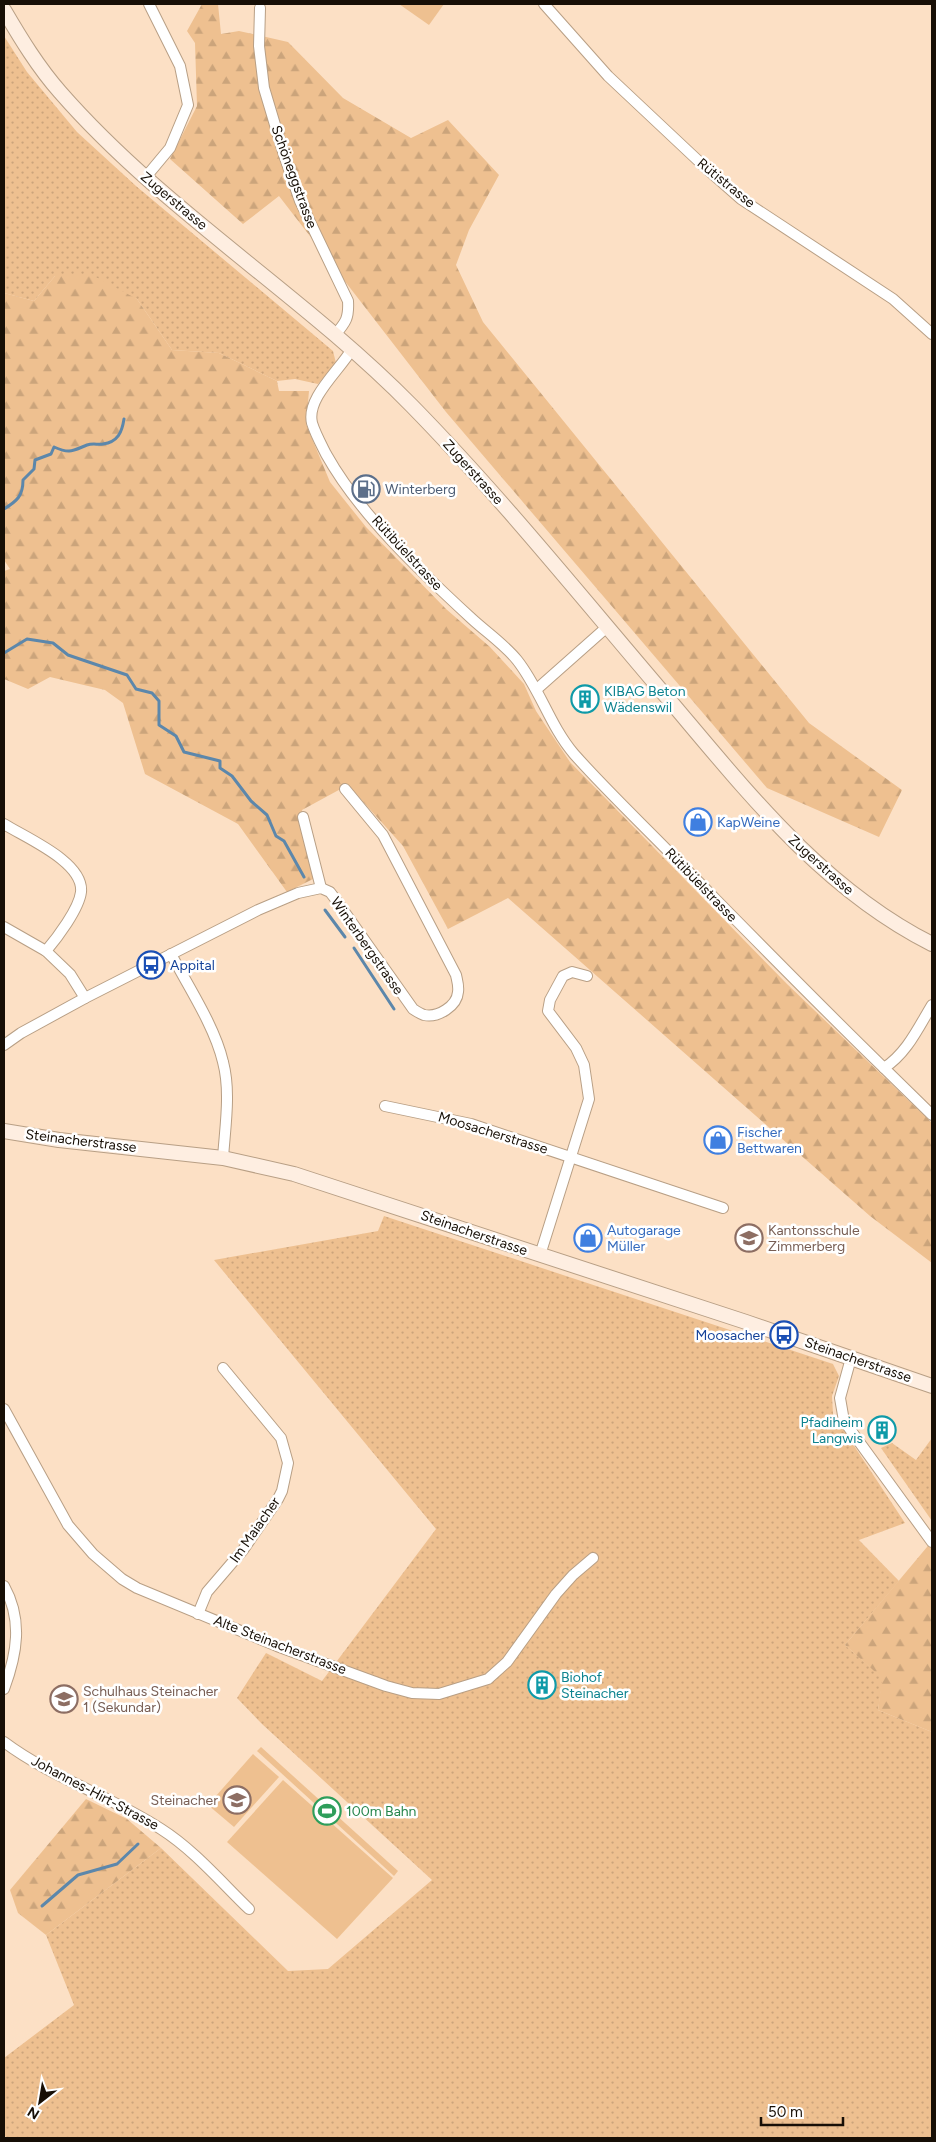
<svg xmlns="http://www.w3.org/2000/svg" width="936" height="2142" viewBox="0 0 936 2142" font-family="Figtree,sans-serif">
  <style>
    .grass { fill: url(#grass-dots) }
    .forest { fill: url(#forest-firs) }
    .pitch { fill: #eec090 }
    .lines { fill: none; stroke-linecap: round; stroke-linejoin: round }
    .stream { stroke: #5c87ab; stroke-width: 3 }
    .street-casing { stroke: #b89f85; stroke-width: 12 }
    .secondary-casing { stroke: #b89f85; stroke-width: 16 }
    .street { stroke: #fff; stroke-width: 10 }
    .secondary { stroke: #feeee1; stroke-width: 14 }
    .labels { text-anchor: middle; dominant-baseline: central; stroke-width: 5; stroke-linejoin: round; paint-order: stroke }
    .street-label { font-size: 14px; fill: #170f06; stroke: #fff }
    .service-label { font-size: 14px; fill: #4e5e75; stroke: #fff; text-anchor: start }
    .culture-label { font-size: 14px; fill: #0d838f; stroke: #fff; text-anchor: start }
    .shop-label { font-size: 14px; fill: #366cbe; stroke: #fff; text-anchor: start }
    .transit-label { font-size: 14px; fill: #164399; stroke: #fff; text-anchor: start }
    .education-label { font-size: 14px; fill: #785e54; stroke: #fff; text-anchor: start }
    .leisure-label { font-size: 14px; fill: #27864d; stroke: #fff; text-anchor: start }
  </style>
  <defs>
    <pattern id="grass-dots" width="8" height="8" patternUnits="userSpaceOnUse" patternTransform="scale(1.25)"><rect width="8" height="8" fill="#eec090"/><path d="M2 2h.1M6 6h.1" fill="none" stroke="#cba47b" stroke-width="1.8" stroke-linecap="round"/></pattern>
    <pattern id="forest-firs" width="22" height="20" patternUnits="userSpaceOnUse" patternTransform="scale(1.25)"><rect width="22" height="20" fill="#eec090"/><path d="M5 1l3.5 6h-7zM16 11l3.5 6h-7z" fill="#cba47b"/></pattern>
  </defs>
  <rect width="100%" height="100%" fill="#fce0c5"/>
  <!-- grass -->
  <g class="grass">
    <polygon points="4,36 27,72 77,132 136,186 333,351 336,363 318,384 295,379 277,381 219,353 172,350 137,299 55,276 34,301 4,293"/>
    <polygon points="384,1216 833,1364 839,1376 832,1396 833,1414 905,1523 859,1540 899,1581 845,1645 883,1678 878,1710 932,1732 932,2138 7,2138 4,2135 4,2058 74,2005 46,1935 161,1848 288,1971 328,1969 432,1880 262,1724 237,1698 266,1653 322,1681 436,1529 214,1260 378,1231"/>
    <polygon points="932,1438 932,1521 881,1448 892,1443 916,1460"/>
  </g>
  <!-- forest -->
  <g class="forest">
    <polygon points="202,4 218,4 221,34 239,31 288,42 343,98 411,138 448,120 499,175 469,230 456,265 483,322 809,723 902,790 879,837 767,788 446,412 279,196 243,224 170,159 197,106 195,43 187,31"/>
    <polygon points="90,274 137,299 172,350 219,353 277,381 279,391 309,391 306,424 330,482 366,527 446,609 490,647 524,684 536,711 570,762 787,984 932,1123 932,1263 870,1216 508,898 448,929 403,846 348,785 302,810 315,878 287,892 238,824 145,774 123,703 105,690 50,677 28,689 4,679 4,571 10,569 4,560 4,293 34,301 55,276"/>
    <polygon points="932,1541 932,1732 878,1710 882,1678 845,1645"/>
    <polygon points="86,1799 127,1819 161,1848 46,1935 18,1913 10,1890"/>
  </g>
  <!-- pitch -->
  <g class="pitch">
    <polygon points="399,4 444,4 429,25"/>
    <polygon points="261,1747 398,1871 394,1876 257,1751"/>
    <polygon points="253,1754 279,1777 234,1827 208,1805"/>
    <polygon points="283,1780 393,1878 337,1939 227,1842"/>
  </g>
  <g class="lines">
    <!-- stream -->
    <g class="stream">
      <path d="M4 509C17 501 23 496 23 480L34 469 35 460 51 454 54 447C70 454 72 451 87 445 93 443 98 445 103 444 118 442 122 432 124 419"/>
      <polyline points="4,653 27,639 53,643 68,655 127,675 136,689 152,693 159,701 159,725 176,736 184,752 220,761 220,768 232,776 251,801 267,815 276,836 284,841 304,877"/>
      <polyline points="325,910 345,937"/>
      <polyline points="354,948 394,1009"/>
      <polyline points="42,1906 78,1875 117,1864 138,1844"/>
    </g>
    <!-- street casing -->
    <g class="street-casing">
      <g id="street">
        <polyline points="544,4 608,76 707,169 741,199 893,299 932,334"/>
        <path d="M260 8 259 46 264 88 284 155 300 201 348 301C349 318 346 322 335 335"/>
        <polyline points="145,178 170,148 188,105 180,66 149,4"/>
        <path d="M352 349C340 370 306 398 312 423 315 433 321 444 326 454 360 515 420 571 471 618 486 632 504 644 517 660 540 689 550 726 574 754 606 790 641 823 674 857 744 928 813 999 884 1068 907 1053 918 1028 932 1005"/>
        <polyline points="537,689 607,627"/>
        <polyline points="303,817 321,888"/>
        <path d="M4 824C26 838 84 862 81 892 79 909 57 938 46 951"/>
        <polyline points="4,927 46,951 70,974 85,998"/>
        <path d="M171 954C188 986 215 1027 223 1062 231 1092 225 1127 223 1158"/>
        <path d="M4 1045 21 1033 85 998 258 910 298 893 321 888 330 892 336 900 413 1009C416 1011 421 1014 424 1015 438 1018 457 1006 458 992 459 986 457 980 456 975L383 835 345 789"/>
        <polyline points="884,1068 932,1115"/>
        <polyline points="385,1106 471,1124 723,1208"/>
        <polyline points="540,1255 589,1099 584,1065 576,1048 548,1011 550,1000 563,976 572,972 587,976"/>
        <polyline points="851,1358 840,1398 844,1421 932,1542"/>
        <polyline points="4,1409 68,1525 93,1554 122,1579 137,1588 277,1646 386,1686 412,1693 439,1694 488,1679 507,1662 556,1594 573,1575 593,1558"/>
        <path d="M4 1586C23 1620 17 1654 4 1689"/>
        <polyline points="198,1614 207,1592 243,1550 278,1499 282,1491 288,1463 281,1438 223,1368"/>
        <path d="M4 1742C52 1778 111 1796 161 1829 194 1850 221 1882 249 1909"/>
      </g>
    </g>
    <!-- secondary casing -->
    <g class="secondary-casing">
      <g id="secondary">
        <path d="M4 10C21 39 38 67 60 92 164 211 302 294 412 406 504 500 586 603 671 702 748 793 823 889 932 944"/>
        <polyline points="4,1131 59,1140 223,1158 294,1174 746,1322 932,1386"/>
      </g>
    </g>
    <!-- street -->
    <use href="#street" class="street"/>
    <!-- secondary -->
    <use href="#secondary" class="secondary"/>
  </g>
  <!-- icons -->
  <defs>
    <g id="fuel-ring" transform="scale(1.4375)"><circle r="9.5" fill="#fff" stroke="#5c6f8a" stroke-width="1.5"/><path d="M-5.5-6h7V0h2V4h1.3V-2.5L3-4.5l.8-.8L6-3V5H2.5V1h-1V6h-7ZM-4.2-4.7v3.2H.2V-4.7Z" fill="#5c6f8a"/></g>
    <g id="building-ring" transform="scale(1.4375)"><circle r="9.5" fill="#fff" stroke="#0f9aa8" stroke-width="1.5"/><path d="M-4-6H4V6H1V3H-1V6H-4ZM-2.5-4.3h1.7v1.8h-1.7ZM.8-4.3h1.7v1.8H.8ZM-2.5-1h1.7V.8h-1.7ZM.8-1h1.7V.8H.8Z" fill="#0f9aa8"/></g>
    <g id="shop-ring" transform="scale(1.4375)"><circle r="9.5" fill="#fff" stroke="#3f7fe0" stroke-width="1.5"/><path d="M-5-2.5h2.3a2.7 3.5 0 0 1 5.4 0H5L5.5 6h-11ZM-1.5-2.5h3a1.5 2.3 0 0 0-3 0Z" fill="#3f7fe0"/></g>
    <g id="bus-ring" transform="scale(1.4375)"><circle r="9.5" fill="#fff" stroke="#1a4fb4" stroke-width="1.5"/><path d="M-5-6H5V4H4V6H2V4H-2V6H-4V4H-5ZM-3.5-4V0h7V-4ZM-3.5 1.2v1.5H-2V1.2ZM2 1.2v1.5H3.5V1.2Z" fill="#1a4fb4"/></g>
    <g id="school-ring" transform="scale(1.4375)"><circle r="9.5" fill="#fff" stroke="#8d6e63" stroke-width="1.5"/><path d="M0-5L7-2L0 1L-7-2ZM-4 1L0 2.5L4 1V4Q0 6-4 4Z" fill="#8d6e63"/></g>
    <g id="stadium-ring" transform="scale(1.4375)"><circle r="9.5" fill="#fff" stroke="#2e9e5b" stroke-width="1.5"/><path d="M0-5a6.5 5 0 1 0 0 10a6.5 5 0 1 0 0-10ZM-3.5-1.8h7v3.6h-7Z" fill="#2e9e5b"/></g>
  </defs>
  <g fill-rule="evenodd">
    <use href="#fuel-ring" x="366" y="489"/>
    <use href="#building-ring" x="585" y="699"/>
    <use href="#shop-ring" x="698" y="822"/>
    <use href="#bus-ring" x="151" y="965"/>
    <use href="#shop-ring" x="718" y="1140"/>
    <use href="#shop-ring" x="588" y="1238"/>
    <use href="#school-ring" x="749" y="1238"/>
    <use href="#bus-ring" x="784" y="1335"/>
    <use href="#building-ring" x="882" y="1430"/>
    <use href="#building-ring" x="542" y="1685"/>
    <use href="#school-ring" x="64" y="1699"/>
    <use href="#school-ring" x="237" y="1800"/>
    <use href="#stadium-ring" x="327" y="1811"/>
  </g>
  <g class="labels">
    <!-- street labels -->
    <g class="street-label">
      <text transform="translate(294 177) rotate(70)">Schöneggstrasse</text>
      <text transform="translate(726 183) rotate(39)">Rütistrasse</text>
      <text transform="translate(174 201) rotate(40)">Zugerstrasse</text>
      <text transform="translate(473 472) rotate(48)">Zugerstrasse</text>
      <text transform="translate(407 553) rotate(47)">Rütibüelstrasse</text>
      <text transform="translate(821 865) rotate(42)">Zugerstrasse</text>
      <text transform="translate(701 885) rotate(46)">Rütibüelstrasse</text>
      <text transform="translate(367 946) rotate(55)">Winterbergstrasse</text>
      <text transform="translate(493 1133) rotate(17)">Moosacherstrasse</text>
      <text transform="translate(81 1141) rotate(7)">Steinacherstrasse</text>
      <text transform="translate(474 1233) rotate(19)">Steinacherstrasse</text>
      <text transform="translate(858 1360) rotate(19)">Steinacherstrasse</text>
      <text transform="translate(255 1530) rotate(-55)">Im Maiacher</text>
      <text transform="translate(280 1645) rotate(21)">Alte Steinacherstrasse</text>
      <text transform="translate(95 1793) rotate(28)">Johannes-Hirt-Strasse</text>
    </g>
    <!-- service labels -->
    <g class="service-label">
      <text x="385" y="489">Winterberg</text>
    </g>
    <!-- culture labels -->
    <g class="culture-label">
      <text x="604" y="691">KIBAG Beton<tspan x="604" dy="16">Wädenswil</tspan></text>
      <text x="863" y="1422" text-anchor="end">Pfadiheim<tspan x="863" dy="16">Langwis</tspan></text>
      <text x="561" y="1677">Biohof<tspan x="561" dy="16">Steinacher</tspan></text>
    </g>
    <!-- shop labels -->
    <g class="shop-label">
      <text x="717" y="822">KapWeine</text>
      <text x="737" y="1132">Fischer<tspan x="737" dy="16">Bettwaren</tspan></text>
      <text x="607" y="1230">Autogarage<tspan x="607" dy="16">Müller</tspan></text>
    </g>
    <!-- transit labels -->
    <g class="transit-label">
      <text x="170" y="965">Appital</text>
      <text x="765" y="1335" text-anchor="end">Moosacher</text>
    </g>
    <!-- education labels -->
    <g class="education-label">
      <text x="768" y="1230">Kantonsschule<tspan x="768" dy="16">Zimmerberg</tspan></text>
      <text x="83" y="1691">Schulhaus Steinacher<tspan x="83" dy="16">1 (Sekundar)</tspan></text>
      <text x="218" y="1800" text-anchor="end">Steinacher</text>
    </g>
    <!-- leisure labels -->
    <g class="leisure-label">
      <text x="346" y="1811">100m Bahn</text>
    </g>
  </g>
  <!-- border -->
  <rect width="936" height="2142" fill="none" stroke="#170f06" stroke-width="10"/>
  <!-- north arrow -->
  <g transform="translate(40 2102) rotate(211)" stroke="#ffffff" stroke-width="4" paint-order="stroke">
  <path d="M0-4L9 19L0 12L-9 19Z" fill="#170f06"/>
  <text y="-8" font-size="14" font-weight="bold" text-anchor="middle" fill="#170f06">N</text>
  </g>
  <!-- scale -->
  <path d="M761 2117v8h82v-8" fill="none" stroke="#170f06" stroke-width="2.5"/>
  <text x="768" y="2117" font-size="15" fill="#170f06" stroke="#ffffff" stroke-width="4" paint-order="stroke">50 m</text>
</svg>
